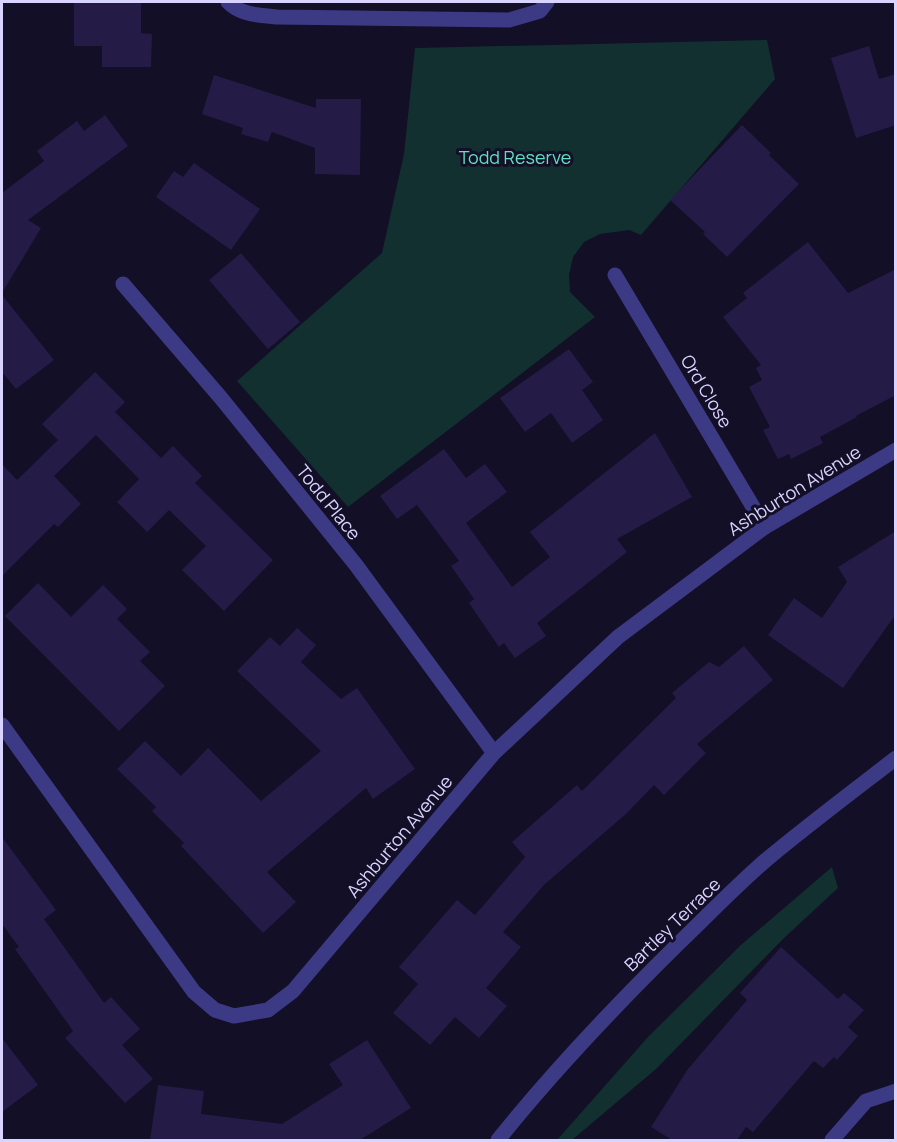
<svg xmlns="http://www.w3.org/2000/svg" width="897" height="1142" viewBox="0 0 897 1142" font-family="Manrope,sans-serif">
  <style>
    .green { fill: #12302f }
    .building { fill: #241b47 }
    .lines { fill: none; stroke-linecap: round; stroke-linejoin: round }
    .minor { stroke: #3d3a85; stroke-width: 15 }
    .labels { text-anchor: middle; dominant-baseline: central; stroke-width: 6; stroke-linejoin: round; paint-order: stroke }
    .park-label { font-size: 18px; fill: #5fe0c0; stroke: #130f26 }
    .street-label { font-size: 18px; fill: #d9d4ff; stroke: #130f26 }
  </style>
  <rect width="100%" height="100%" fill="#130f26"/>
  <!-- green -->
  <g class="green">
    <polygon points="767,40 775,79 641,235 629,230 600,234 584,242 573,257 569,275 570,292 595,317 348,507 237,381 382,253 404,154 415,48"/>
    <polygon points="832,867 838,888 784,938 656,1069 572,1140 557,1140 648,1037 742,944"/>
  </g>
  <!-- building -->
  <g class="building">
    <polygon points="74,2 141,2 141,33 152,34 151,67 102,67 102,46 74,46"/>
    <polygon points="869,46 879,79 896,74 896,125 856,138 831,58"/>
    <polygon points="214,75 316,108 316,99 361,99 360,175 315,174 315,148 272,132 268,142 241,134 243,128 202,114"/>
    <polygon points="105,115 128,146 28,220 41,228 2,293 2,193 44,161 37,151 77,121 84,131"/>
    <polygon points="742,125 771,153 769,155 799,184 727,257 703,234 705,232 670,200"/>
    <polygon points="194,163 260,209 231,250 156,197 174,171 183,177"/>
    <polygon points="808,242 848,293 896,269 896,395 856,416 857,417 820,437 823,443 791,459 789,454 778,459 763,430 770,427 749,387 762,380 756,368 761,365 723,317 747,298 743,293"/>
    <polygon points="241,253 300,322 268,349 209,280"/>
    <polygon points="2,295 54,360 16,389 2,372"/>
    <polygon points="569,349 593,382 582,390 603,420 572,443 551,413 525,432 500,398"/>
    <polygon points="95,372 125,402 115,412 161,458 173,446 202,476 195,483 273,560 224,611 182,570 206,546 169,510 147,532 117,502 139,479 96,435 54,476 81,504 58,527 54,524 2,576 2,464 17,480 58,440 42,424"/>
    <polygon points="655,433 692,497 617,539 627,552 537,623 546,636 515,658 504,643 499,647 469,603 474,599 451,566 459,561 417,505 397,519 380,496 444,449 466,478 485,464 507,492 466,523 512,587 550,557 530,532"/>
    <polygon points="896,531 896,614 843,688 768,635 794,598 822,618 847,582 838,567"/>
    <polygon points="38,583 71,617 103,585 127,609 117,619 150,652 140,661 165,686 119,731 5,616"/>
    <polygon points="297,628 316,645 301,662 341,699 357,688 415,769 373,799 366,788 267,872 296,902 263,933 181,846 184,843 152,811 156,807 117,769 145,741 181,776 208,748 261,801 321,751 237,671 270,637 280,646"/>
    <polygon points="744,646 773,680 697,744 706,753 664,795 654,785 627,813 544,885 503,932 521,947 486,988 507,1006 479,1038 455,1017 430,1045 393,1013 418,984 399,967 457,900 475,915 525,857 512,842 577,785 582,791 676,698 672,693 709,662 719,667"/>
    <polygon points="2,837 56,910 44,919 104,1003 111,997 140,1029 122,1045 153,1079 125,1103 65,1038 73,1031 15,949 19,947 2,924"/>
    <polygon points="781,947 838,999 844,993 864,1010 848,1027 858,1036 837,1060 834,1057 823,1068 814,1061 753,1132 746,1127 737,1140 672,1140 651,1127 688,1069 747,1000 740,993"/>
    <polygon points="2,1038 38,1085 2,1112"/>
    <polygon points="367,1040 411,1108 360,1140 150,1140 158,1085 204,1091 201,1114 282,1124 343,1085 329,1064"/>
  </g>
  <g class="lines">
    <!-- minor -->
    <g class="minor">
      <path d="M228 2C240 15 259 15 277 17L509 20 540 11 547 2"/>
      <polyline points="615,275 765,527"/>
      <polyline points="123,284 221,398 356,565 494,753"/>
      <polyline points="2,725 194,992 215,1010 234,1016 268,1010 293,991 494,753 618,637 765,527 896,450"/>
      <path d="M498 1140C554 1070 616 1005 680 942 708 915 736 886 766 860 808 825 852 792 896 758"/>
      <polyline points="832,1140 866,1101 896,1091"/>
    </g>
  </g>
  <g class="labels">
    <!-- park labels -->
    <g class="park-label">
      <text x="515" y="157">Todd Reserve</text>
    </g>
    <!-- street labels -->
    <g class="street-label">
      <text transform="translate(707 391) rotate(59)">Ord Close</text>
      <text transform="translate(794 490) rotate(-32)">Ashburton Avenue</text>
      <text transform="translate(329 502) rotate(51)">Todd Place</text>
      <text transform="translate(399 836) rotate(-50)">Ashburton Avenue</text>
      <text transform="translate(672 924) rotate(-44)">Bartley Terrace</text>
    </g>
  </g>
  <!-- border -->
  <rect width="897" height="1142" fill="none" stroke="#d9d4ff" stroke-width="6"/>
</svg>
